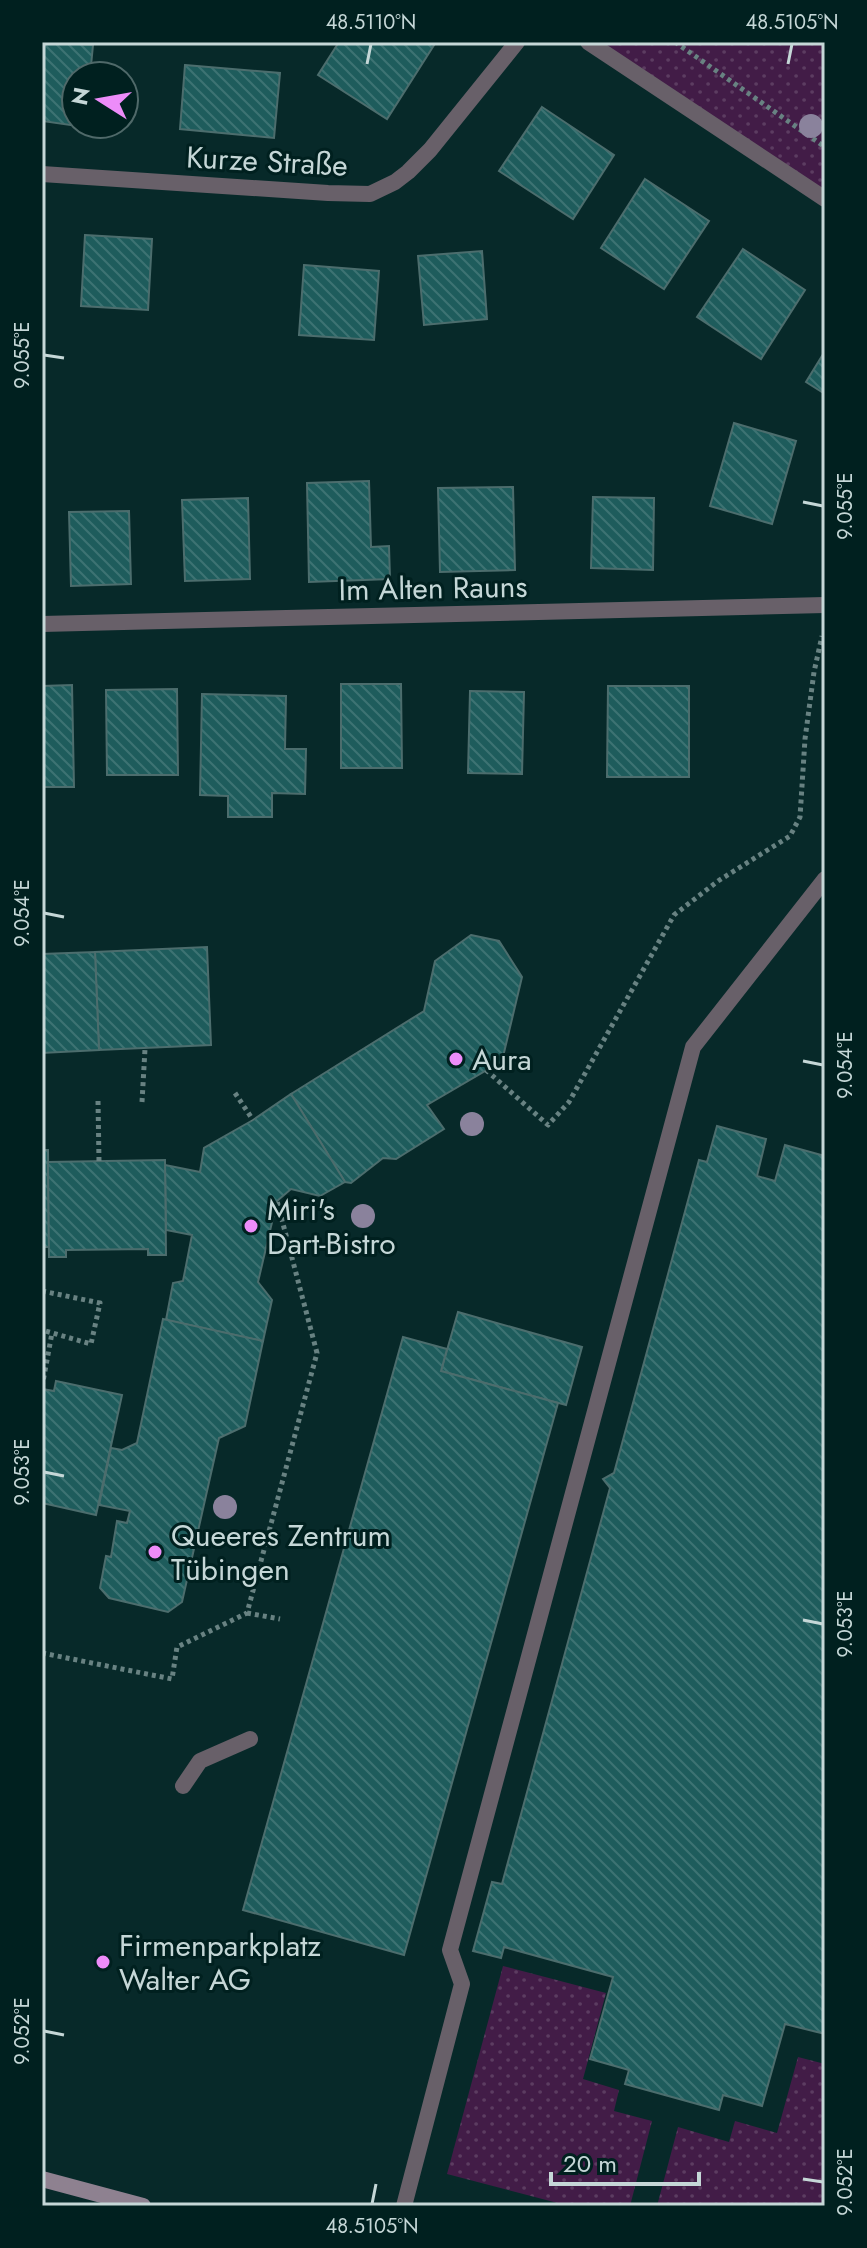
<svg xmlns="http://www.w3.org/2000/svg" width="867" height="2248" viewBox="0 0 867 2248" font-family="Jost,sans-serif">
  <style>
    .grass { fill: url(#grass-dots) }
    .building { fill: url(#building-back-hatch); stroke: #4c6d6d; stroke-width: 2 }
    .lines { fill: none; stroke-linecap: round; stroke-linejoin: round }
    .path { stroke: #688282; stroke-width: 5; stroke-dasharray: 4 4; stroke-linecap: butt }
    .lane { stroke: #686069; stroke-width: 16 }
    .street { stroke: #686069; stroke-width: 16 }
    .secondary { stroke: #8e8190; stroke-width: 16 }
    .tree { fill: #8a829c }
    .ticks { fill: none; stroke: #c5d7d7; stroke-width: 3 }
    .poi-dot { fill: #ed8cf9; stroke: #00201f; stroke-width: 3 }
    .labels { text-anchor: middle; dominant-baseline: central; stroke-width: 6; stroke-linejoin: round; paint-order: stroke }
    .street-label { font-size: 30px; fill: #c5d7d7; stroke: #00201f }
    .poi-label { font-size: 30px; fill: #c5d7d7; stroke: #00201f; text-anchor: start }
    .neatline { fill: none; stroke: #c5d7d7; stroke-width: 3 }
    .ticks-label { font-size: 20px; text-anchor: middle; fill: #c5d7d7 }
  </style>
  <defs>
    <pattern id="grass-dots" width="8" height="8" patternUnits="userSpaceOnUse" patternTransform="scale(2)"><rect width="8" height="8" fill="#421c47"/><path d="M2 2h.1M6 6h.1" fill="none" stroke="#5c3c61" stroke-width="1.8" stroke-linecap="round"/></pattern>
    <pattern id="building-back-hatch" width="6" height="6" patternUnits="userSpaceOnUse" patternTransform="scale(2)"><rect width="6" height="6" fill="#1e5c5c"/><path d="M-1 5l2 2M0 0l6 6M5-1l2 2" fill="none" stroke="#3d7373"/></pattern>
  </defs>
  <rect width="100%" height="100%" fill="#072929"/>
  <!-- grass -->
  <g class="grass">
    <polygon points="588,42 825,42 825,199"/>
    <polygon points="503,1966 606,1993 583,2079 619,2090 614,2111 652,2121 630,2206 569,2206 447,2174"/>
    <polygon points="798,2057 825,2064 825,2206 657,2206 678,2127 729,2142 735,2121 777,2133"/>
  </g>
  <!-- building -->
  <g class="building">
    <polygon points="42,42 93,45 90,76 76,76 76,124 85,124 84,127 42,121"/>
    <polygon points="339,42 436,42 387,119 318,75"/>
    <polygon points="185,65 280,73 274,138 180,129"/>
    <polygon points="542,107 614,155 573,219 499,171"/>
    <polygon points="645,179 709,221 664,289 601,248"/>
    <polygon points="85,235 152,239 148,310 81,306"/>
    <polygon points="743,249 805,290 761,359 697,317"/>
    <polygon points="482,251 487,319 424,325 418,256"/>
    <polygon points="304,265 379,271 374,340 299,335"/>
    <polygon points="825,351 825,394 806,382"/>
    <polygon points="734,423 796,441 772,524 710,506"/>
    <polygon points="369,481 371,547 389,546 390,579 309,582 307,483"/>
    <polygon points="513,487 515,570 440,572 438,488"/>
    <polygon points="593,497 654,498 653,570 591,568"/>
    <polygon points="248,498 250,579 185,581 182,500"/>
    <polygon points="129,511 131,584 71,586 69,512"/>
    <polygon points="341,684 401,684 402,768 341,768"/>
    <polygon points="72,685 74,787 42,787 42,686"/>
    <polygon points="608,686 689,686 689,777 607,777"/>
    <polygon points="177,689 178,775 107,775 106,690"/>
    <polygon points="470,691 524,692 522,774 468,773"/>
    <polygon points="202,694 286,696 285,749 306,749 305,794 272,793 272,817 228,817 228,796 200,795"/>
    <polygon points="471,935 499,941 522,977 502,1061 427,1105 444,1129 396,1159 383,1158 351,1183 345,1182 291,1094 424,1011 435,961"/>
    <polygon points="207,947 211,1045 99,1050 95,952"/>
    <polygon points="95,952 99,1050 42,1053 42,954"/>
    <polygon points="291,1094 345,1182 320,1196 291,1189 277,1201 258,1282 272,1300 263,1341 166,1320 173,1283 183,1281 192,1235 166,1230 165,1165 200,1172 204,1148 253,1120"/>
    <polygon points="717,1126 766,1139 757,1176 775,1181 785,1145 825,1156 825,2034 785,2024 762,2106 723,2095 719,2110 625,2084 629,2070 590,2059 613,1977 504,1947 501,1958 473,1951 492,1882 502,1884 610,1488 603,1479 614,1473 699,1160 707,1162"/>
    <polygon points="42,1150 48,1150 49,1247 42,1247"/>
    <polygon points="165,1160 166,1255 148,1255 148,1249 66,1250 66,1257 49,1257 48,1162"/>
    <polygon points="458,1312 582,1347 566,1405 441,1371"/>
    <polygon points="163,1319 263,1341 245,1426 219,1438 182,1602 168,1612 109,1598 100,1588 106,1556 111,1557 117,1521 127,1523 130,1511 99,1505 111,1448 122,1450 137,1443"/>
    <polygon points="403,1337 447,1349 441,1371 558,1403 404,1955 243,1910"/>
    <polygon points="56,1381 122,1395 96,1515 42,1503 42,1389 54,1391"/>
  </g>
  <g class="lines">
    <!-- path -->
    <g class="path">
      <polyline points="675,42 825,147"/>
      <polyline points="486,1070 548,1125 569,1102 674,915 718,881 790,836 800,817 805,739 814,672 822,636"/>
      <polyline points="235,1093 253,1120"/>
      <polyline points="98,1101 99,1161"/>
      <polyline points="142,1102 145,1049"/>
      <polyline points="42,1291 100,1303 91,1344 42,1330"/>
      <polyline points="42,1387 52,1333"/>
      <polyline points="247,1613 280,1619"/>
      <polyline points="42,1653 172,1679 177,1647 247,1613 317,1353 277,1201"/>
    </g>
    <!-- lane -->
    <g class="lane">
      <polyline points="183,1786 200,1761 250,1739"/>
      <polyline points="404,2206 462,1984 450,1950 693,1047 825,879"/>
    </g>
    <!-- street -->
    <g class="street">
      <polyline points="588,42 825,199"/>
      <polyline points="42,174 328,193 370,194 395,182 408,172 430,150 517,42"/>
      <polyline points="42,624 825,605"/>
    </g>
    <!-- secondary -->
    <polyline class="secondary" points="42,2179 143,2206"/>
  </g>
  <!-- trees -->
  <g class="tree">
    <circle cx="811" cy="126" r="12"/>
    <circle cx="472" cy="1124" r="12"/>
    <circle cx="363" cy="1216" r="12"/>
    <circle cx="225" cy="1507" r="12"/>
  </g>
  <!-- ticks -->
  <path class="ticks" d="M367 64 371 44M788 64 792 44M44 355 64 358M803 502 823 506M44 913 64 917M803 1061 823 1065M44 1472 64 1476M803 1620 823 1624M44 2031 64 2035M803 2179 823 2182M372 2204 376 2184"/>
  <!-- markers -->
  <g class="poi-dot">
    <circle cx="456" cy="1059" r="8"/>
    <circle cx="251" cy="1226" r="8"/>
    <circle cx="155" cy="1552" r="8"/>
    <circle cx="103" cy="1962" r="8"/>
  </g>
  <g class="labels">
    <!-- street labels -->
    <g class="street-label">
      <text transform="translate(267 161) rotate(3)">Kurze Straße</text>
      <text transform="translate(433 588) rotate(-1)">Im Alten Rauns</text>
    </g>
    <!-- poi labels -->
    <g class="poi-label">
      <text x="472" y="1059">Aura</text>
      <text x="267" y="1209">Miri's<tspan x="267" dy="34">Dart-Bistro</tspan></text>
      <text x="171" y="1535">Queeres Zentrum<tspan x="171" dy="34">Tübingen</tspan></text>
      <text x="119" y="1945">Firmenparkplatz<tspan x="119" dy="34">Walter AG</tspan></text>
    </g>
  </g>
  <!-- border -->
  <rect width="867" height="2248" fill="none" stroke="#00201f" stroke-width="88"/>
  <!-- north arrow -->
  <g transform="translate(100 100) rotate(281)"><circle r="38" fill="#00201f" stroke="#4f6969" stroke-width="2"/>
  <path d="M0-6L14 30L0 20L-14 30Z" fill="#ed8cf9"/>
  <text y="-12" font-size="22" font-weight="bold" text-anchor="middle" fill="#c5d7d7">N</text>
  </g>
  <!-- scale -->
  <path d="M551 2172v12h148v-12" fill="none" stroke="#c5d7d7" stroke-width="4"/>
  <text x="563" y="2172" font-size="24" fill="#c5d7d7" stroke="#00201f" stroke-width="6" paint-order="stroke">20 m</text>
  <rect x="44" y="44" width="779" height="2160" class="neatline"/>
  <g class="ticks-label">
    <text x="371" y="29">48.5110°N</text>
    <text x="792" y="29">48.5105°N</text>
    <text transform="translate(22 355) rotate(-90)" y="7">9.055°E</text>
    <text transform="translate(845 506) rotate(-90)" y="7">9.055°E</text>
    <text transform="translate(22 913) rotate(-90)" y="7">9.054°E</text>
    <text transform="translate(845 1065) rotate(-90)" y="7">9.054°E</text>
    <text transform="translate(22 1472) rotate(-90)" y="7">9.053°E</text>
    <text transform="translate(845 1624) rotate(-90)" y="7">9.053°E</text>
    <text transform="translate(22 2031) rotate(-90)" y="7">9.052°E</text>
    <text transform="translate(845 2182) rotate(-90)" y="7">9.052°E</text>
    <text x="372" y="2233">48.5105°N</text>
  </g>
</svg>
